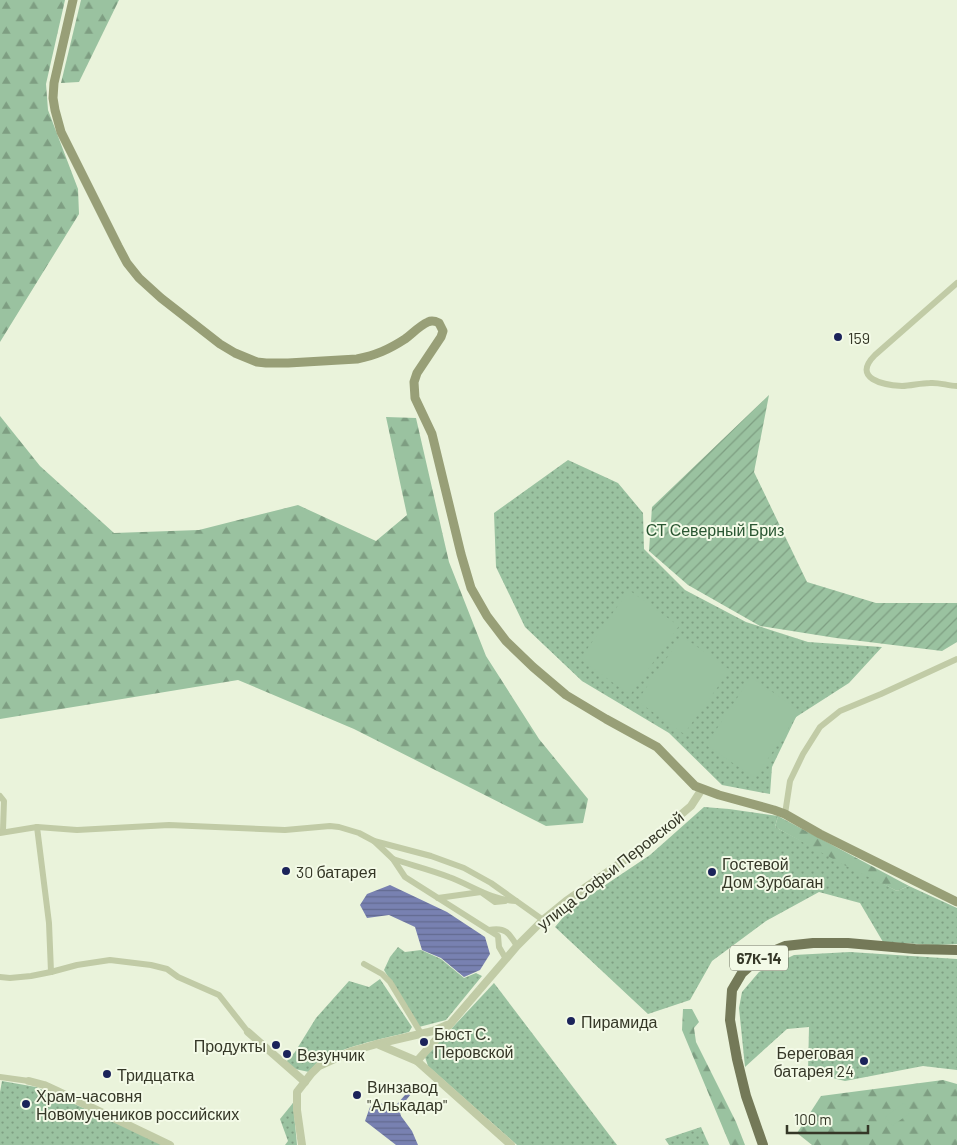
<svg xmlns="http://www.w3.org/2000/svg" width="957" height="1145" viewBox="0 0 957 1145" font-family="Barlow,sans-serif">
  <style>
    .grass { fill: url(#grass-dots) }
    .forest { fill: url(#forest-firs) }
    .garden { fill: url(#garden-furrows) }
    .pitch { fill: #9ac2a0 }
    .water { fill: url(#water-rules) }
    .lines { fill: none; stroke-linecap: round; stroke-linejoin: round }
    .minor { stroke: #c1cba6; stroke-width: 6 }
    .tertiary { stroke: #c1cba6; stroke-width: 8 }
    .secondary { stroke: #989f77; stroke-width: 9 }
    .primary { stroke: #747958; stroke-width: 10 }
    .poi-dot { fill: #1b235a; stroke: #f3fae7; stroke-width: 2 }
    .labels { text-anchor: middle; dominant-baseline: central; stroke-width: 4; stroke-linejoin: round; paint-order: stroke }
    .shield { fill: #f3fae7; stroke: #6e7261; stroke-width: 1 }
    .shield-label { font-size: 15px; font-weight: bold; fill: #353727 }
    .poi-label { font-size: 16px; fill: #353727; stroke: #f3fae7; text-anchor: start }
    .park-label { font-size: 16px; fill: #2a5632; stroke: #f3fae7 }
    .street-label { font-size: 16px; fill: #353727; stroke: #f3fae7 }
  </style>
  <defs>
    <pattern id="grass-dots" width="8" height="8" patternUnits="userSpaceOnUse" patternTransform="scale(1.25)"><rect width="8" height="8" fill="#9ac2a0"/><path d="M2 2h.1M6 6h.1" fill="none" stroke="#7e9e82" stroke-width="1.8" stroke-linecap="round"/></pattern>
    <pattern id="forest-firs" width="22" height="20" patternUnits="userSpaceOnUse" patternTransform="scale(1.25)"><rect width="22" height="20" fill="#9ac2a0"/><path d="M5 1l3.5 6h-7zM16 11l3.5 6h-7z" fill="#7e9e82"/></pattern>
    <pattern id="garden-furrows" width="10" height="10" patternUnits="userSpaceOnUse" patternTransform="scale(1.25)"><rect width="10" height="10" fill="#9ac2a0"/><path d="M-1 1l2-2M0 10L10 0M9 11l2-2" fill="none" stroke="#7e9e82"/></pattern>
    <pattern id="water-rules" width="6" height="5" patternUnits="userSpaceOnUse" patternTransform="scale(1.25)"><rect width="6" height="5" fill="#7881b1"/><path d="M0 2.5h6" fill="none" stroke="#636a90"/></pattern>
  </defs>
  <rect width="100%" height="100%" fill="#eaf3db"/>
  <!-- grass -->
  <g class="grass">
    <polygon points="568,460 618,483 643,513 644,549 685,590 746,622 808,642 882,647 849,683 796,717 772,767 770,794 722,785 669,733 582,681 525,627 496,567 494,513"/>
    <polygon points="704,807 729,809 778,816 775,827 897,891 909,886 957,908 957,944 937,945 883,942 860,903 819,892 766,921 712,961 690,1000 648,1014 555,927 571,908 650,855"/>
    <polygon points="398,947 405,952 421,950 441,959 464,978 476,973 482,976 446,1020 419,1027 384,970 390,957"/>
    <polygon points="850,952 957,959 957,1070 923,1066 845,1081 808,1072 809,1027 787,1029 745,1067 739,1008 742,992 759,972 794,955"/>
    <path d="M380 979 412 1027 409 1032C383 1039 338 1047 317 1063 314 1066 311 1069 309 1072L295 1069 286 1062 295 1052 316 1018 349 981 369 987Z"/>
    <polygon points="494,983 617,1145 517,1145 428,1066 425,1057"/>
    <polygon points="2,1081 36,1087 167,1145 0,1145 0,1092"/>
    <polygon points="293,1103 297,1145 285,1145 288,1141 280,1119"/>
    <polygon points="701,1127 709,1145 669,1145 665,1139"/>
  </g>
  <!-- forest -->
  <g class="forest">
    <polygon points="0,0 65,0 46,84 48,110 78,189 79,214 0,342"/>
    <polygon points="81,0 119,0 79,82 61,83"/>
    <polygon points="0,416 40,466 114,533 199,530 298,505 376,541 407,515 386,417 416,418 449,562 486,656 539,739 588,799 583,823 546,826 354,729 238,680 0,719"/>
    <polygon points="778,816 909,886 897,891 844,865 775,827"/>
    <polygon points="683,1009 692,1009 699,1022 694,1028 696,1042 736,1122 745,1145 730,1145 682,1030"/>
    <polygon points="943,1080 957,1084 957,1145 812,1145 797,1133 821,1096"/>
  </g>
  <!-- garden -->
  <polygon class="garden" points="769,395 754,472 807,582 876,603 957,603 957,642 942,651 836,638 760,626 688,585 649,551 652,507"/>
  <!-- pitch -->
  <g class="pitch">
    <polygon points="629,590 679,626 630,695 580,659"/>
    <polygon points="682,636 730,670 684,734 637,701"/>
    <polygon points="751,677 800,711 755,778 706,745"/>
    <polygon points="904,1103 910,1113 892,1126 885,1117"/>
  </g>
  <!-- water -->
  <g class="water">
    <polygon points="390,885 447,912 485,937 490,954 480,970 464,977 441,958 422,950 415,927 389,915 367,918 360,905 367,894"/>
    <polygon points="412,1087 415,1089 399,1109 401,1116 412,1131 418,1145 396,1145 365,1121 370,1107 377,1100 391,1111"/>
  </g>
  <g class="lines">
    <!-- minor -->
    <g class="minor">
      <path d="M957 283 875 355C851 379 884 385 902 386 911 386 920 383 930 383 939 382 948 386 957 386"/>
      <polyline points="0,796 4,801 3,830"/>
      <polyline points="785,814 790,781 803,754 820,727 840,711 881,694 957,659"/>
      <polyline points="37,827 49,923 51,972"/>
      <polyline points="0,833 37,827 77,830 169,825 285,830 330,826 339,827 359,833 374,841 431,856 464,868 491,883 543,920"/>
      <polyline points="374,841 393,859 405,877 498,936 499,947 506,959"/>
      <path d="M393 859C411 865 431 870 449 877 471 885 491 900 516 901"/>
      <polyline points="438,898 481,892 495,902 505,901"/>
      <path d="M489 930C506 927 509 933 517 946"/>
      <polyline points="364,964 382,974 390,982 422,1035"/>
      <polyline points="0,977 10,978 31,976 51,972 77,965 110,960 151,965 167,969 178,977 219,995 248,1032"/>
      <polyline points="0,1077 29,1081"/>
    </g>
    <!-- tertiary -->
    <g class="tertiary">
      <polyline points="248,1032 305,1082"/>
      <polyline points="377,1044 433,1031 447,1025"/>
      <polyline points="417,1061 451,1023 517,946 544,919 566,901 643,847 691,806 702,789"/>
      <polyline points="29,1081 44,1085 57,1091 170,1145"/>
      <polyline points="302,1145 297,1110 297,1092 311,1074 319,1066 352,1051 377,1044 417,1061 511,1145"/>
    </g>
    <!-- secondary -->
    <path class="secondary" d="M73 0 54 83 53 98 55 110 61 132 118 246 127 263 139 278 161 298 220 344 235 353 257 362 266 363H288L357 359C376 355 388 350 405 339 412 334 419 326 428 322 432 320 435 321 439 323L443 331 441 337 417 373 414 382 415 398 432 434 461 554 471 588 487 616 506 641 533 667 566 695 606 719 657 747 695 786 719 795 774 810 785 814 820 834 957 902"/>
    <!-- primary -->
    <polyline class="primary" points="763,1145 746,1096 737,1059 730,1020 732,990 742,973 761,956 785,946 813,943 848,943 915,949 957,950"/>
  </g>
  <!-- markers -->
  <g class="poi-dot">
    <circle cx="838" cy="337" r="5"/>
    <circle cx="286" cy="871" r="5"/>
    <circle cx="712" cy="872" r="5"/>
    <circle cx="571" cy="1021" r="5"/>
    <circle cx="424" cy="1042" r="5"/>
    <circle cx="276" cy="1045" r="5"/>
    <circle cx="287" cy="1054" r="5"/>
    <circle cx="864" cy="1061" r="5"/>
    <circle cx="107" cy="1074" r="5"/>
    <circle cx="357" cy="1095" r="5"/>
    <circle cx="26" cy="1104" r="5"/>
  </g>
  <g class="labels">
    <!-- shield labels -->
    <rect class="shield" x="730" y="945.5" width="58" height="25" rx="4"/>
    <g class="shield-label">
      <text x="759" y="958">67К-14</text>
    </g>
    <!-- poi labels -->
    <g class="poi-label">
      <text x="848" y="337">159</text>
      <text x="722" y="863">Гостевой<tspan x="722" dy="18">Дом Зурбаган</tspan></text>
      <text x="296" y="871">30 батарея</text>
      <text x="581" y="1021">Пирамида</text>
      <text x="434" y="1033">Бюст С.<tspan x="434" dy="18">Перовской</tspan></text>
      <text x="266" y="1045" text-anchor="end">Продукты</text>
      <text x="854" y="1052" text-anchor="end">Береговая<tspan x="854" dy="18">батарея 24</tspan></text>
      <text x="297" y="1054">Везунчик</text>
      <text x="117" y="1074">Тридцатка</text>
      <text x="367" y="1086">Винзавод<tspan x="367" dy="18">"Алькадар"</tspan></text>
      <text x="36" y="1095">Храм-часовня<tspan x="36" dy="18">Новомучеников российских</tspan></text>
    </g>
    <!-- park labels -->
    <g class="park-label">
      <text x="715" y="529">СТ Северный Бриз</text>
    </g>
    <!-- street labels -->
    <g class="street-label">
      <text transform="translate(610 870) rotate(-38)">улица Софьи Перовской</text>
    </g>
  </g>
  <!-- scale -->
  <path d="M787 1125v8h81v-8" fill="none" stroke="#353727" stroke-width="2.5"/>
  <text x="794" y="1125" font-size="15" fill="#353727" stroke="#f3fae7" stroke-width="4" paint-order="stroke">100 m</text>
</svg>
